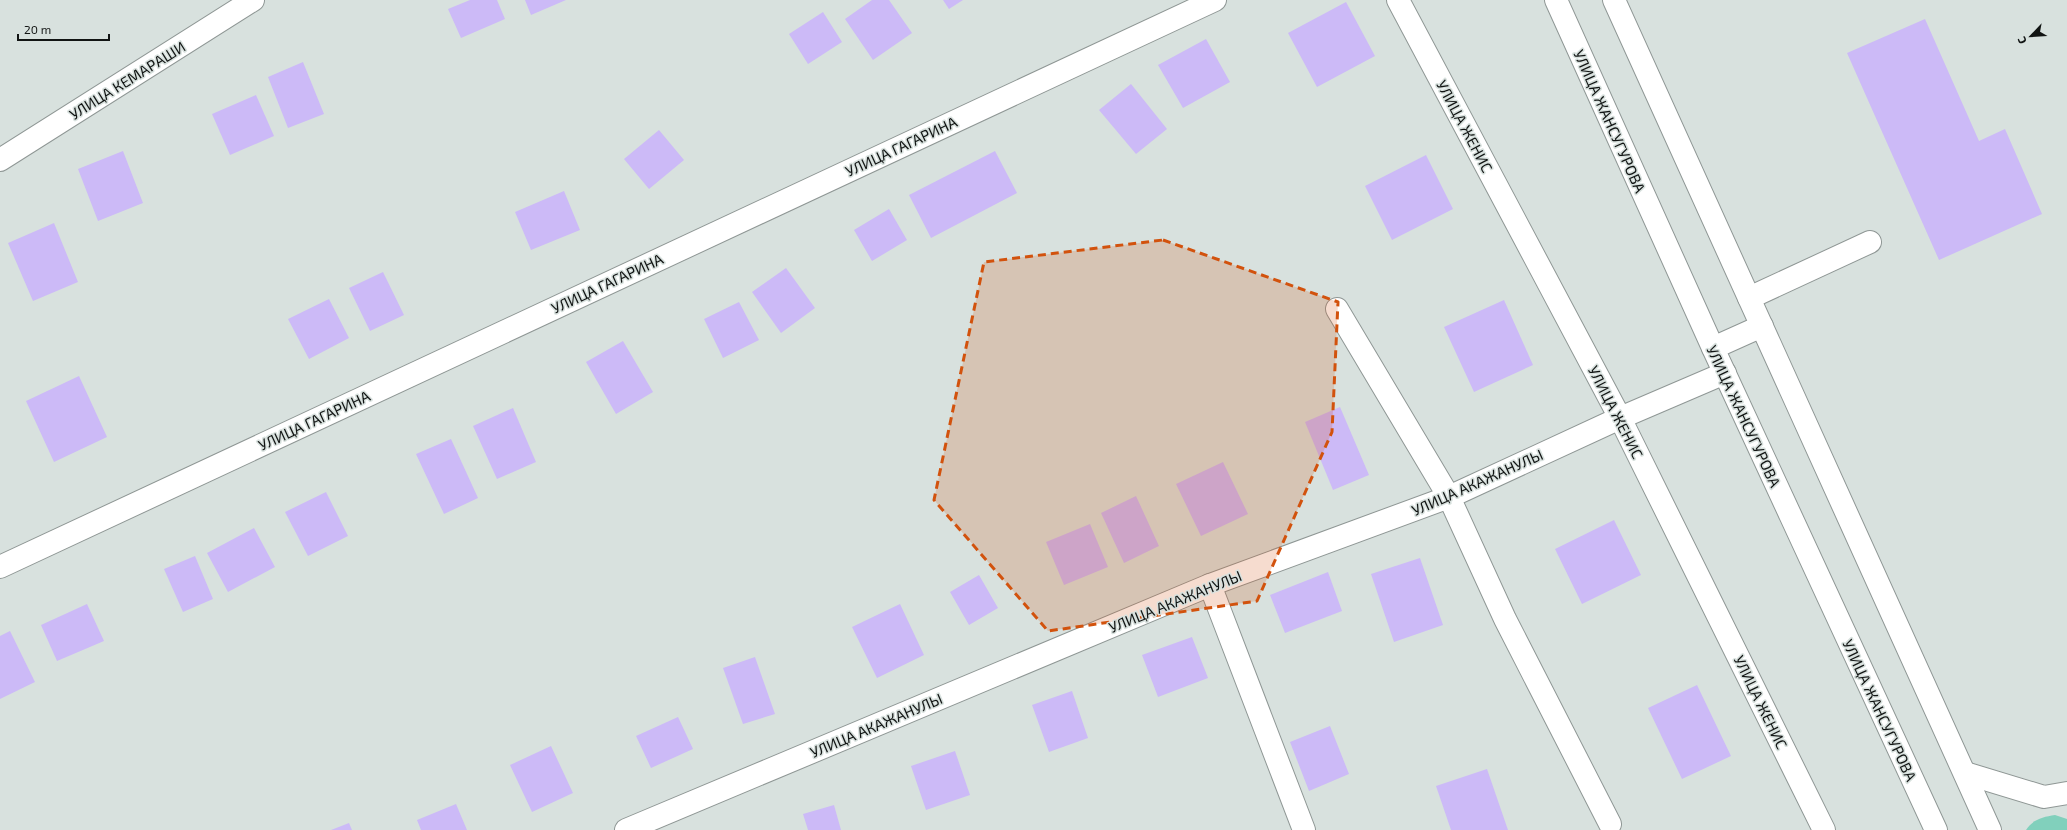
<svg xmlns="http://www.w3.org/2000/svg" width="2067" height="830" viewBox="0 0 2067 830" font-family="'Exo 2',sans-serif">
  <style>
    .green { fill: #81d0bc }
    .building { fill: #ccbaf7 }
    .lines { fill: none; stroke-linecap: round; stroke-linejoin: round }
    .minor-casing { stroke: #8f9795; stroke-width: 24 }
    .major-casing { stroke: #8f9795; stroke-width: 24 }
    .minor { stroke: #fff; stroke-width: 22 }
    .major { stroke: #fff; stroke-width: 22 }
    .marked { fill: #d2520d; fill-opacity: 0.2; stroke: #d2520d; stroke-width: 3; stroke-dasharray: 8 5; stroke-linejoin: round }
    .labels { text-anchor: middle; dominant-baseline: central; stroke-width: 3; stroke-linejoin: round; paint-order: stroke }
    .street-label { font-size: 15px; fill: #111413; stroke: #d8e1de }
  </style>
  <rect width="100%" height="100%" fill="#d8e1de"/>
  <!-- green -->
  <path class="green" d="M2055 815 2067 819V830H2026C2033 819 2043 817 2055 815Z"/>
  <!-- building -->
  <g class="building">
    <polygon points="470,0 497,0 505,19 461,38 448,9"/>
    <polygon points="525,0 566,0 531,15"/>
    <polygon points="872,0 889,0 912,33 873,60 845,19"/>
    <polygon points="943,0 963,0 949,9"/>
    <polygon points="1346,2 1375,56 1317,87 1288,33"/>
    <polygon points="823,12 842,42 808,64 789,34"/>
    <polygon points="1925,19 1979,141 2005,129 2042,214 1939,260 1847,53"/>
    <polygon points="1206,39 1230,82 1183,108 1158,65"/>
    <polygon points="303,62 324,114 288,128 268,77"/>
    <polygon points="1131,84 1167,129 1136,154 1099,110"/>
    <polygon points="256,95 274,136 230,155 212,114"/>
    <polygon points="659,130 684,160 649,189 624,159"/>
    <polygon points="123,151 143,203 98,221 78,169"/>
    <polygon points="995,151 1017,193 931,238 909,195"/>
    <polygon points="1426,155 1453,209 1392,240 1365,186"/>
    <polygon points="564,191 580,230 531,250 515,212"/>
    <polygon points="889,209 907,240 872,261 854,230"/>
    <polygon points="54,223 78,282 33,301 8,243"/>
    <polygon points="786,268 815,308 781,333 752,292"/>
    <polygon points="383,272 404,315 370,331 349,288"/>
    <polygon points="329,299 349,338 309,359 288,319"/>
    <polygon points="1504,300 1533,365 1474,392 1444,327"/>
    <polygon points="739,302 759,340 723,358 704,319"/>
    <polygon points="623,341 653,392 616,414 586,362"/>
    <polygon points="79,376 107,437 54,462 26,401"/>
    <polygon points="1340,407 1369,475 1333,490 1305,422"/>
    <polygon points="513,408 536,462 497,479 473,426"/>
    <polygon points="451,439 478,498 444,514 416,454"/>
    <polygon points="1223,462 1248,514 1201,536 1176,484"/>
    <polygon points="326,492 348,536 308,556 285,512"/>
    <polygon points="1136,496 1159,546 1124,563 1101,513"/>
    <polygon points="1614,520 1641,575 1582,604 1555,549"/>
    <polygon points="1090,524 1108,567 1064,585 1046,542"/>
    <polygon points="254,528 275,567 228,592 207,553"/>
    <polygon points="195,556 213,599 183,612 164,569"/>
    <polygon points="1420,558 1443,625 1394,642 1371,574"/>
    <polygon points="1328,572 1342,611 1285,633 1270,595"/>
    <polygon points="979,575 998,608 969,625 950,592"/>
    <polygon points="87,604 104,641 57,661 41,625"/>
    <polygon points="900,604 924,655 877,678 852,627"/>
    <polygon points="10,631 35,682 0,699 0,636"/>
    <polygon points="1192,637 1208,678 1158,697 1142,655"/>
    <polygon points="755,657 775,714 743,724 723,668"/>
    <polygon points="1697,685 1731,756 1682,779 1648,708"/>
    <polygon points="1072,691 1088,738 1049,752 1032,705"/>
    <polygon points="678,717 693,749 651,768 636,736"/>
    <polygon points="1330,726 1349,774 1309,791 1290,742"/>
    <polygon points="551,746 573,793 532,812 510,765"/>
    <polygon points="955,751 970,795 926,810 911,766"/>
    <polygon points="1487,769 1508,830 1451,830 1436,786"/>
    <polygon points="456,804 467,830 421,830 417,820"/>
    <polygon points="834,805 841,830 808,830 803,814"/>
    <polygon points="349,823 352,830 331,830"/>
  </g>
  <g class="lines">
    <!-- minor casing -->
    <g class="minor-casing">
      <g id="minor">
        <polyline points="1398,0 1620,418 1824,830"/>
        <polyline points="0,160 253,0"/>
        <polyline points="1749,298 1870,242"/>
        <polyline points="1337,309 1449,497 1505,619 1610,824"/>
        <polyline points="0,567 1215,0"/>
        <polyline points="1210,585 1304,830"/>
        <polyline points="1965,773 2044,797 2067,793"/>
        <polyline points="626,830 1210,585 1449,497 1620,418 1725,373"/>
      </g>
    </g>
    <!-- major casing -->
    <g class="major-casing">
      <g id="major">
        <polyline points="1556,0 1713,348 1936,830"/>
        <polyline points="1614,0 1990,830"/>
        <polyline points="1713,348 1762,326"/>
      </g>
    </g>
    <!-- minor -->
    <use href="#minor" class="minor"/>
    <!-- major -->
    <use href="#major" class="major"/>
  </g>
  <!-- marked area -->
  <path class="marked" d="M1163 240 1338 302 1332 432 1257 601 1048 631 934 500 984 262Z"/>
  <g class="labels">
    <!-- street labels -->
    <g class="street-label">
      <text transform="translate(127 80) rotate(-32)">УЛИЦА КЕМАРАШИ</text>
      <text transform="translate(1610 121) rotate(66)">УЛИЦА ЖАНСУГУРОВА</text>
      <text transform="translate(1465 126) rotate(62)">УЛИЦА ЖЕНИС</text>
      <text transform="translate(901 146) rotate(-25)">УЛИЦА ГАГАРИНА</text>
      <text transform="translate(607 283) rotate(-25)">УЛИЦА ГАГАРИНА</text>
      <text transform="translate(1616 412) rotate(63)">УЛИЦА ЖЕНИС</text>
      <text transform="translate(1744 416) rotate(65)">УЛИЦА ЖАНСУГУРОВА</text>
      <text transform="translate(314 420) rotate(-25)">УЛИЦА ГАГАРИНА</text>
      <text transform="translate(1477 482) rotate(-24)">УЛИЦА АКАЖАНУЛЫ</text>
      <text transform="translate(1175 601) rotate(-22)">УЛИЦА АКАЖАНУЛЫ</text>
      <text transform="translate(1761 702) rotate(64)">УЛИЦА ЖЕНИС</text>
      <text transform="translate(1880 710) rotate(65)">УЛИЦА ЖАНСУГУРОВА</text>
      <text transform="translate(876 725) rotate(-23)">УЛИЦА АКАЖАНУЛЫ</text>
    </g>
  </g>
  <!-- north arrow -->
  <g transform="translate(2031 36) rotate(245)" stroke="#d8e1de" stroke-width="3" paint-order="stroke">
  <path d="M0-3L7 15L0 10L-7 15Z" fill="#111413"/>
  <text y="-6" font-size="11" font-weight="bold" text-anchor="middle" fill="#111413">С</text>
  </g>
  <!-- scale -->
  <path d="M18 34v6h91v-6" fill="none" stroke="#111413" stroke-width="2"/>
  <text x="24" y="34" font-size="12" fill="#111413" stroke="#d8e1de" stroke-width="3" paint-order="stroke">20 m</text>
</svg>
